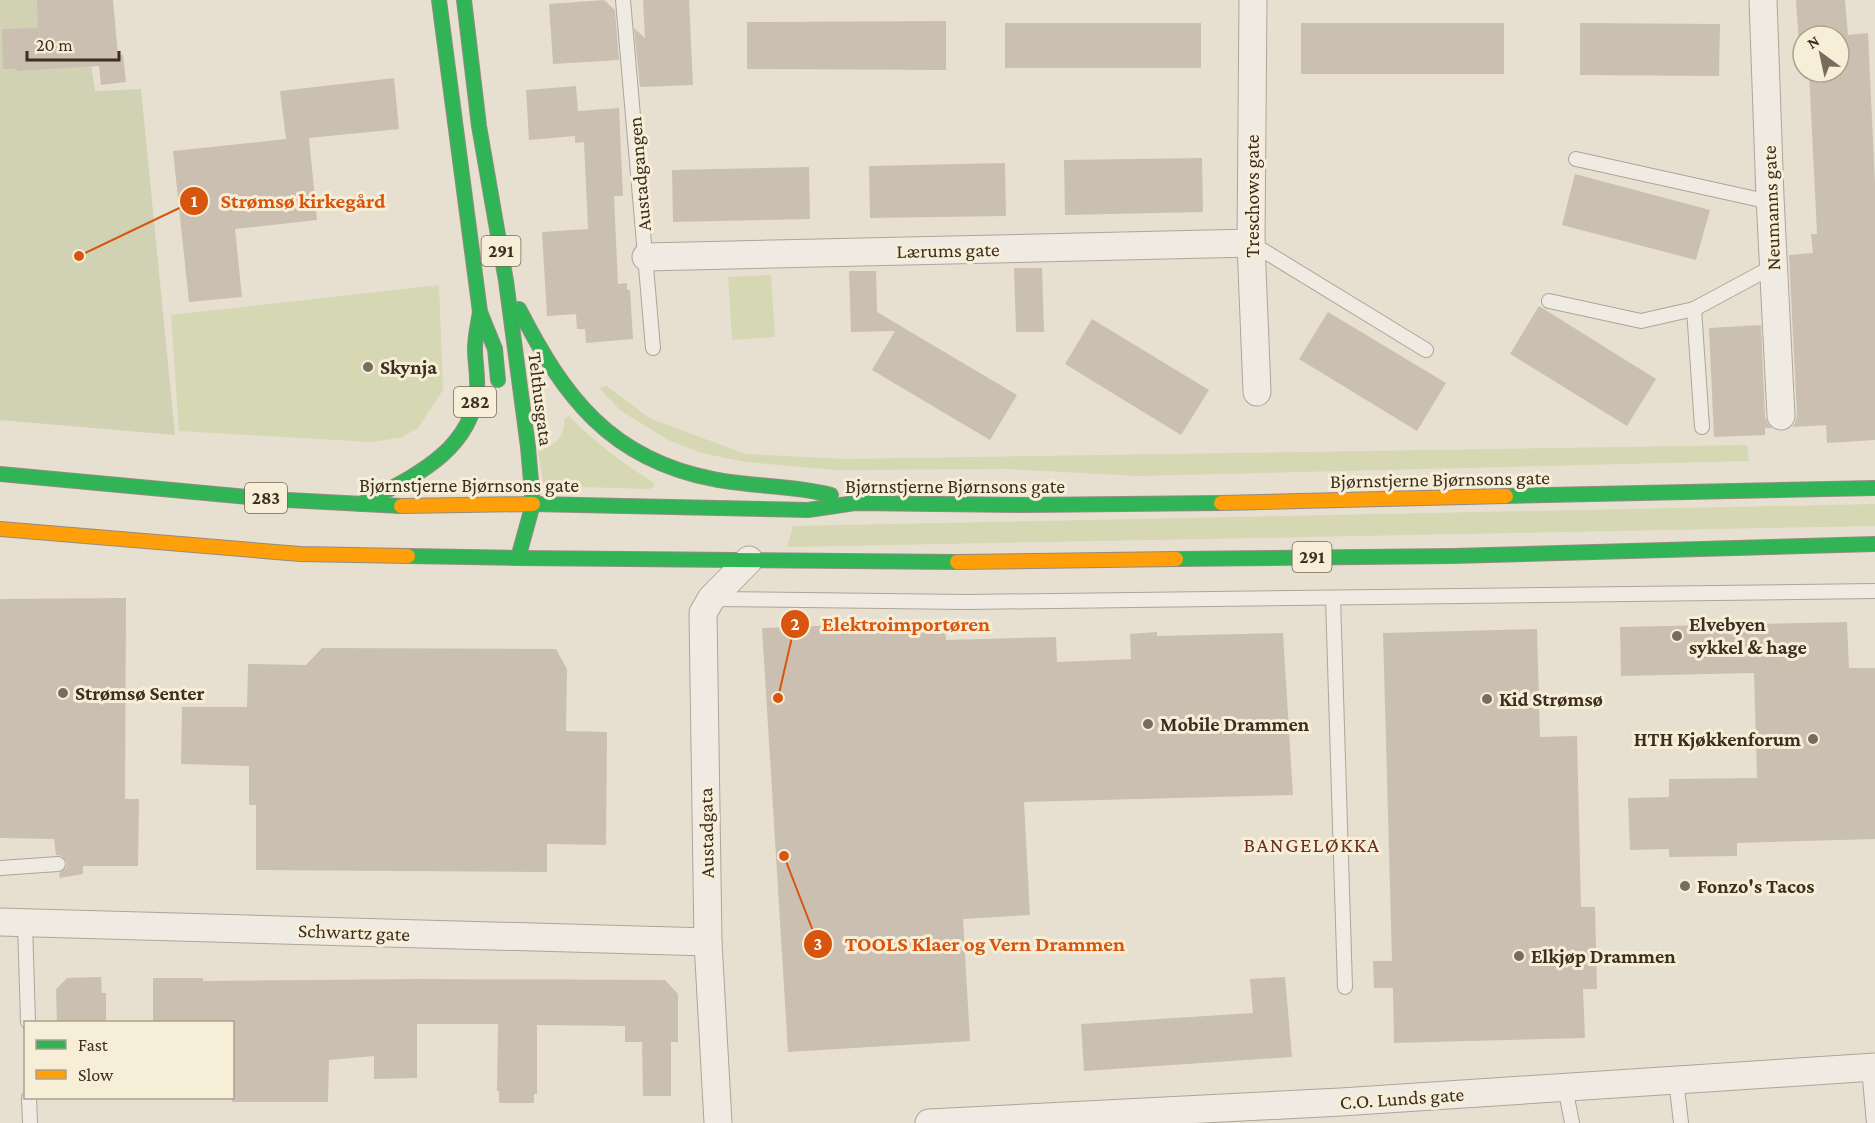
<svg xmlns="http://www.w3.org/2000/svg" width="1875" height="1123" viewBox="0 0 1875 1123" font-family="'Crimson Pro',serif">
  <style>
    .green { fill: #d6d7b3 }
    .cemetery { fill: #d1d1b3 }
    .building { fill: #cbbfb2 }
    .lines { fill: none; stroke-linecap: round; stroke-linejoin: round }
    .lane-casing { stroke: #ada599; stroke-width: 16 }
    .street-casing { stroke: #ada599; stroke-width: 29 }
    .fast-casing { stroke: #928b80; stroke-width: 16 }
    .slow-casing { stroke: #928b80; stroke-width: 16 }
    .lane { stroke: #efebe3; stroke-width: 14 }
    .street { stroke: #efebe3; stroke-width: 27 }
    .fast { stroke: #30b455; stroke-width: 14 }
    .slow { stroke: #ff9f0a; stroke-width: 14 }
    .poi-dot { fill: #786c5e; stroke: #f7eed8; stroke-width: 2 }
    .labels { text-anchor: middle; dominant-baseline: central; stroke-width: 6; stroke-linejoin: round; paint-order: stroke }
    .shield { fill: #f7eed8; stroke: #756857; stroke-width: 1.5 }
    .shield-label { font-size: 18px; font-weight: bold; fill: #3d2e20 }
    .street-label { font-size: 20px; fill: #3d2e20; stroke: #f7eed8 }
    .poi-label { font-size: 20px; font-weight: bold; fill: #3d2e20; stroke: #f7eed8; text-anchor: start }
    .neighbourhood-label { font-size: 21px; letter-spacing: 1.5px; fill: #6b2e1e; stroke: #f7eed8 }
    .leader { fill: none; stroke: #d7550e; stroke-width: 2 }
    .callout-dot { fill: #d7550e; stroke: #f7eed8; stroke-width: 2 }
    .mark-label { font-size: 18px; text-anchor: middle; font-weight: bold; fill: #fff }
    .callout-label { font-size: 21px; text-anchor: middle; font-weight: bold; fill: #d7550e; stroke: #f7eed8; stroke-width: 6; stroke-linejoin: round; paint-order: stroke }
  </style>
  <rect width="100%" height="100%" fill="#e7e0d1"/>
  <!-- green -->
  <g class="green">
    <polygon points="771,275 775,337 732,340 728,277"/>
    <polygon points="439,285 443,390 418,428 400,438 370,442 179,431 171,315"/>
    <polygon points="607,386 651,419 746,454 846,459 1747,445 1749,461 1138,476 1008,469 837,470 746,462 701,453 670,441 621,411 599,388"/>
    <path d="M569 416C594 442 623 463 654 483V486L650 489 544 486 538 452C555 445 565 438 564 419Z"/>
    <polygon points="1875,504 1875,526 787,547 793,526"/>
  </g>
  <!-- cemetery -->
  <polygon class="cemetery" points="0,0 82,0 95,91 141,89 175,435 0,420"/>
  <!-- building -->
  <g class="building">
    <polygon points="37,0 113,0 118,55 123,55 126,82 101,85 99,66 17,71 17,69 3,69 2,29 38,28"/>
    <polygon points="604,0 615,10 619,60 553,64 549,4"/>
    <polygon points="643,0 689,0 693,85 640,87 634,28 645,38"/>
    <polygon points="1796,0 1845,0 1848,35 1868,33 1875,184 1875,440 1827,443 1826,425 1792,427 1795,423 1797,415 1789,255 1813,253 1811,234 1817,234 1809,72 1839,72 1839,36 1803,36 1803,46 1799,46"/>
    <polygon points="946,21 946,70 747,69 747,22"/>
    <rect x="1005" y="23" width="196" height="45"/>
    <rect x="1301" y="23" width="203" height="51"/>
    <polygon points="1580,23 1720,24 1719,76 1580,75"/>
    <polygon points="394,78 399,129 309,138 317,220 235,229 242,297 189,302 173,151 286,139 280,91"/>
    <polygon points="576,86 578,111 619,108 623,196 614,196 618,284 627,283 627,290 630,290 633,339 586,343 585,329 577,329 576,314 547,316 542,232 588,229 584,142 575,143 575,136 529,140 526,90"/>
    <polygon points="1202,158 1203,212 1065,215 1064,160"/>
    <polygon points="1005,163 1006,216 870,218 869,166"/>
    <polygon points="809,167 810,219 673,222 672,170"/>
    <polygon points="1575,174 1710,210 1696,260 1562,225"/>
    <polygon points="1014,268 1042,268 1044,332 1016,332"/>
    <polygon points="849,271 876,271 877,312 1017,395 990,440 872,370 895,331 851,332"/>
    <polygon points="1539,306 1656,379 1627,426 1510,354"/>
    <polygon points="1328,312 1446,383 1417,431 1299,359"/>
    <polygon points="1092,319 1209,390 1181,435 1065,364"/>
    <polygon points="1761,325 1765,417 1768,424 1772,428 1765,428 1765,435 1714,437 1709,328"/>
    <polygon points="126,598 125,799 139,799 138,866 83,866 83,874 60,878 59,873 66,868 67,863 62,856 56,855 54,839 0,838 0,599"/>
    <polygon points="945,621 946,640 1056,637 1057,662 1131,659 1130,634 1157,632 1157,636 1283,633 1293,795 1024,802 1030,915 963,919 970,1041 788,1052 762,628"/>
    <polygon points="1847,622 1849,668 1875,668 1875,839 1737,843 1737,856 1669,857 1669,849 1630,850 1628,798 1669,797 1669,779 1757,778 1754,673 1621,676 1620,627"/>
    <polygon points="1537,629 1540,737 1577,736 1581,907 1595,907 1597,989 1583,989 1585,1038 1394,1043 1393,988 1374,988 1373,961 1392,961 1383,633"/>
    <polygon points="322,648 556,649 567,669 566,731 607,732 606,845 547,844 547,872 256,870 256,805 249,805 249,766 181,764 182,707 247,707 248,664 306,665"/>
    <polygon points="101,977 102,993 106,993 106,1023 57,1023 56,989 67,978"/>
    <polygon points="1285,977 1292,1057 1084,1071 1081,1024 1253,1013 1250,979"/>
    <polygon points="153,978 203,978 203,981 417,979 665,980 678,994 678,1042 671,1042 671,1096 643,1096 642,1042 625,1042 625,1026 537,1025 537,1094 534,1094 534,1103 499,1103 499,1091 497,1091 498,1024 417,1024 417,1078 374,1079 374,1056 329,1060 328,1102 232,1102 232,1023 153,1023"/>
  </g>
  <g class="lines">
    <!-- lane casing -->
    <g class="lane-casing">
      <g id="lane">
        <polyline points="623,0 653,348"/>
        <polyline points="1576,159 1770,202"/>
        <polyline points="1251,243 1426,350"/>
        <polyline points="1549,301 1641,321 1694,309 1774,266"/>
        <polyline points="1694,309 1702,427"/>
        <polyline points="1333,598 1345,987"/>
        <polyline points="713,599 966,602 1875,591"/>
        <polyline points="0,868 58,864"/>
        <polyline points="25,923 28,1022"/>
        <polyline points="1869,1068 1874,1123"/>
        <polyline points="1676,1080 1681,1123"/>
        <polyline points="1565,1087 1572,1123"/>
        <polyline points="29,1098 30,1123"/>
      </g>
    </g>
    <!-- street casing -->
    <g class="street-casing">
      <g id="street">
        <polyline points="1253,0 1251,243 1257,392"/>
        <polyline points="1763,0 1770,197 1781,416"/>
        <polyline points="646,257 1251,243"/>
        <polyline points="0,922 708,942"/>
        <polyline points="718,1123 708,942 703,613 711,599 749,560"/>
        <polyline points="929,1123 1341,1102 1875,1067"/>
      </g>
    </g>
    <!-- fast casing -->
    <g class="fast-casing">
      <g id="fast">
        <polyline points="439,0 480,312 495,349 498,380"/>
        <polyline points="464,0 479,126 506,281 528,447 533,504 518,558"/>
        <path d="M519 309C564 397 610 459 713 479 752 487 792 485 831 495"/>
        <polyline points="0,474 269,499 401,506"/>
        <polyline points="1506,496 1875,488"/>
        <path d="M361 504C410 478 471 453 477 390 478 376 475 362 475 349 475 336 478 324 480 312"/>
        <polyline points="533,504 808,510 855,503 1026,505 1221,503"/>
        <polyline points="408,556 518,558"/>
        <polyline points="518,558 957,562"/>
        <polyline points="1176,559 1453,556 1875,544"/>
      </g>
    </g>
    <!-- slow casing -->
    <g class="slow-casing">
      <g id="slow">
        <polyline points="1221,503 1506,496"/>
        <polyline points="401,506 533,504"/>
        <polyline points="0,529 300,554 408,556"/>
        <polyline points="957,562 1176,559"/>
      </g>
    </g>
    <!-- lane -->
    <use href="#lane" class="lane"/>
    <!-- street -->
    <use href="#street" class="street"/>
    <!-- fast -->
    <use href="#fast" class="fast"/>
    <!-- slow -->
    <use href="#slow" class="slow"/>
  </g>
  <!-- markers -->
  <g class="poi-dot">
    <circle cx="368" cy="367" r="6"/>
    <circle cx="1677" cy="636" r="6"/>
    <circle cx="63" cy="693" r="6"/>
    <circle cx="1487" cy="699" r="6"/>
    <circle cx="1148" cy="724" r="6"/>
    <circle cx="1813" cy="739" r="6"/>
    <circle cx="1685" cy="886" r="6"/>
    <circle cx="1519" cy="956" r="6"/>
  </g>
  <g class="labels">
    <!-- shield labels -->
    <g class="shield">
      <rect x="481.5" y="236" width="39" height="30" rx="4.5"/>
      <rect x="454" y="387" width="42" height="30" rx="4.5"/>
      <rect x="245" y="483" width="42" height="30" rx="4.5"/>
      <rect x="1292.5" y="542" width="39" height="30" rx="4.5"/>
    </g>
    <g class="shield-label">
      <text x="501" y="251">291</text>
      <text x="475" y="402">282</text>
      <text x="266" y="498">283</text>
      <text x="1312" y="557">291</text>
    </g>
    <!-- street labels -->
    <g class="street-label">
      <text transform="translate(639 174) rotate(-95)">Austadgangen</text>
      <text transform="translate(1252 196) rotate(-90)">Treschows gate</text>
      <text transform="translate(1771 208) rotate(-92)">Neumanns gate</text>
      <text transform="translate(948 250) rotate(-1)">Lærums gate</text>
      <text transform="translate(541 399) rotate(83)">Telthusgata</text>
      <text transform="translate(1440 479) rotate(-1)">Bjørnstjerne Bjørnsons gate</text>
      <text x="469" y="485">Bjørnstjerne Bjørnsons gate</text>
      <text x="955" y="486">Bjørnstjerne Bjørnsons gate</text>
      <text transform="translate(706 833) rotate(-91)">Austadgata</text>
      <text transform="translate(354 932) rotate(2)">Schwartz gate</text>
      <text transform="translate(1402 1098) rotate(-4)">C.O. Lunds gate</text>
    </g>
    <!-- poi labels -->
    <g class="poi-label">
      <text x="380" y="367">Skynja</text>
      <text x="1689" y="624">Elvebyen<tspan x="1689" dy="23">sykkel &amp; hage</tspan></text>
      <text x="75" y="693">Strømsø Senter</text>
      <text x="1499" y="699">Kid Strømsø</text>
      <text x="1160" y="724">Mobile Drammen</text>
      <text x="1801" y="739" text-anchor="end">HTH Kjøkkenforum</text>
      <text x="1697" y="886">Fonzo's Tacos</text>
      <text x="1531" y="956">Elkjøp Drammen</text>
    </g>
    <!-- neighbourhood labels -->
    <g class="neighbourhood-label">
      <text x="1312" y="845">BANGELØKKA</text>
    </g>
  </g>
  <!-- callouts -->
  <path class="leader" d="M79 256L194 201M778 698L795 624M784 856L818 944"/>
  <g class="callout-dot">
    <circle cx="79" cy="256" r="6"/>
    <circle cx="778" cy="698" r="6"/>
    <circle cx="784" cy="856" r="6"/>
    <circle cx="194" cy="201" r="15"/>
    <circle cx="795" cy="624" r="15"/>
    <circle cx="818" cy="944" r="15"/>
  </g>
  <g class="mark-label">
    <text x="194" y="207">1</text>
    <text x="795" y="630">2</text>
    <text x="818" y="950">3</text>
  </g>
  <g class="callout-label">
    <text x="303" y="208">Strømsø kirkegård</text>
    <text x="906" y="631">Elektroimportøren</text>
    <text x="985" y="951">TOOLS Klaer og Vern Drammen</text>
  </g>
  <!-- legend -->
  <rect x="24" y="1021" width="210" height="78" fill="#f7eed8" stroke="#ada18e" stroke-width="1.5"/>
  <rect x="36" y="1040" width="30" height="9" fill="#30b455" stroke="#ada18e" stroke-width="1.5"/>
  <text x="78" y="1051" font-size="18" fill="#3d2e20">Fast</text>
  <rect x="36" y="1070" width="30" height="9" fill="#ff9f0a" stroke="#ada18e" stroke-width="1.5"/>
  <text x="78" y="1081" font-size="18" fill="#3d2e20">Slow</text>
  <!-- north arrow -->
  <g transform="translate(1821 54) rotate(327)"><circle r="28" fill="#f7eed8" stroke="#ada18e" stroke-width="1.5"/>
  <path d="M0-4.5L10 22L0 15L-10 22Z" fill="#786c5e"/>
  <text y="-9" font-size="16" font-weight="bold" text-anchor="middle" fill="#3d2e20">N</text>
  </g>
  <!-- scale -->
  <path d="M27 51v9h92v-9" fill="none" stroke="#3d2e20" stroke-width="3"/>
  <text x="36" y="51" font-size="18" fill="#3d2e20" stroke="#f7eed8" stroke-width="4.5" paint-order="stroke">20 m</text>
</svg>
